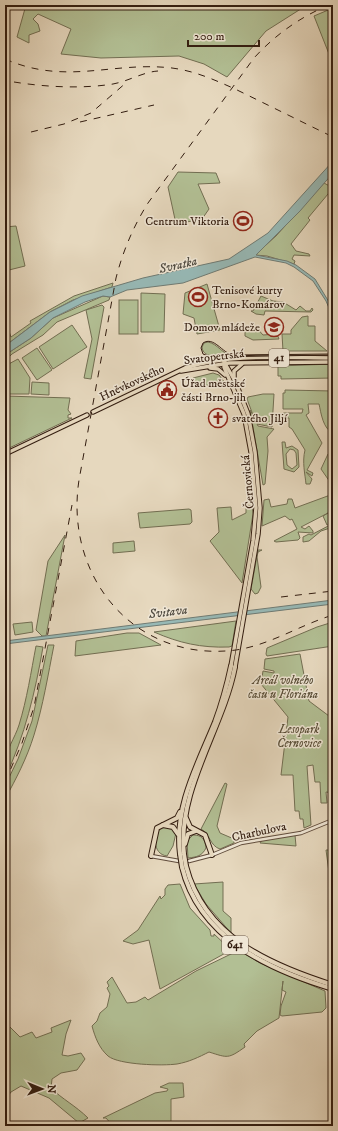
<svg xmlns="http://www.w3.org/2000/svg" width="338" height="1131" viewBox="0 0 338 1131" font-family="'IM FELL DW Pica',serif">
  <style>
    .green { fill: #b2bf94; stroke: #726e52; fill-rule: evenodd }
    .water { fill: #97b9b6; stroke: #6f7b74 }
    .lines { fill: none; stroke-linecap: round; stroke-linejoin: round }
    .minor-casing { stroke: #604c3c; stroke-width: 4.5 }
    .major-casing { stroke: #331d10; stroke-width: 5.5 }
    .highway-casing { stroke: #331d10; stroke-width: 6 }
    .minor { stroke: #efe6d5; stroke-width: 2.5 }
    .major { stroke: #e6d8be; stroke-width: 3.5 }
    .highway { stroke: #e6d8be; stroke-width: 4 }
    .tram { stroke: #331d10; stroke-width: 1 }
    .rail { stroke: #331d10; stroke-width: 1; stroke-dasharray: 7 7; stroke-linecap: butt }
    .highway-bridge-casing { stroke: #331d10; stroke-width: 6; stroke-linecap: butt }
    .highway-bridge { stroke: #e6d8be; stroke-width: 4 }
    .labels { text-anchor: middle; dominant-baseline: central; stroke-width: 3; stroke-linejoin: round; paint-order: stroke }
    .shield { fill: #efe6d5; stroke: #6b594b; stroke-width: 1 }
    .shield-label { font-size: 11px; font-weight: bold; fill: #331d10 }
    .poi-label { font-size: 12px; fill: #331d10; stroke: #efe6d5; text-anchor: start }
    .street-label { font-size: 12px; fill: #331d10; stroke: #efe6d5 }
    .park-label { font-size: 12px; font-style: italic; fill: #594e38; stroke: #efe6d5 }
    .water-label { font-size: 13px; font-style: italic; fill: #514c42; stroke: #efe6d5 }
  </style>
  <rect width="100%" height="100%" fill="#e6d8be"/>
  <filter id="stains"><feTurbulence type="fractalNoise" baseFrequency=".005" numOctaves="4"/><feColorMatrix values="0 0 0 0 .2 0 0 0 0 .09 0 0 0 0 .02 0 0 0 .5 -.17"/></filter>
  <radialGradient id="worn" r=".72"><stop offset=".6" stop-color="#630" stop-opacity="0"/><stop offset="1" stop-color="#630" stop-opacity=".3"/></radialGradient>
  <!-- green -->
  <g class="green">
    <polygon points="26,5 307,5 266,31 227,77 204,64 179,56 101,58 61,54 71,29 38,14 33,19 38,24 40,31 29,35 29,43 17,37"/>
    <polygon points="333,8 333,51 329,54 314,16"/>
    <polygon points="178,172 216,173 220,183 198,184 209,209 202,219 176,224 168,187"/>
    <polygon points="324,183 333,188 308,218 310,220 291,244 296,251 309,254 310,256 294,255 292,259 295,261 294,264 267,256 255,255 276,236"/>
    <polygon points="16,226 25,266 5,271 5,227"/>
    <polygon points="113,283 112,287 73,300 50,312 5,346 5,320 11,337 31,323 30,321 74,296"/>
    <polygon points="207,284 220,330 197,334 194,318 183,314 185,293"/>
    <polygon points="141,293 165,294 164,332 141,332"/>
    <polygon points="103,296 110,297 109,300 57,322 43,335 12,354 5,361 5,355 31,338 53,318"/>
    <polygon points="261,296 273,301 283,302 296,310 300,306 306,311 310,311 312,308 313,310 311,312 265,311 264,315 256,314 251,311 253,311"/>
    <rect x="119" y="300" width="19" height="34"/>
    <polygon points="102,305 104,307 91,379 84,378 92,339 86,310"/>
    <polygon points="308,316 308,326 315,326 315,341 327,351 283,351 282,334 291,334 291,330 302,317"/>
    <polygon points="72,325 87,347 53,369 39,347"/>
    <polygon points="250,325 255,326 263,335 277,334 279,339 253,340 245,336 245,331"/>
    <path d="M208 342C218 344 222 354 233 356 223 356 203 360 202 347L204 343Z"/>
    <polygon points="37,348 52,370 37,380 22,358"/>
    <polygon points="18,359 30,378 29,394 5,394 5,366"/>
    <polygon points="333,364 333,378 281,379 281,376 278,376 278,366"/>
    <path d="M213 373 219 375 226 384 219 381 224 384C212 386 203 385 191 385L193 378Z"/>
    <polygon points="32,382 49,383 49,395 31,394"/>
    <path d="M285 390 333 391V433C323 429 321 413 319 404H308L309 413 306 415 322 443 307 470 313 473 312 476 306 472 312 479 310 484H306C305 474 302 462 305 450L292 429 289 427V418H283V413H302L303 409H283V393H285Z"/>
    <polygon points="263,394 274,394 272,427 257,424 258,426 274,429 267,437 268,451 265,484 263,485 250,410 253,415 247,399 248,397"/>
    <polygon points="5,396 70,398 68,410 71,414 68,415 68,418 72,418 5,450"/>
    <path d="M282 442H285L286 448 292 446 298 450 299 467 294 472 284 469ZM290 449 294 450 296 453 297 465 292 469 287 465 286 454Z"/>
    <polygon points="333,453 333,480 330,482 321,469 328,454"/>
    <polygon points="333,494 333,527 321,531 309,541 303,542 303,537 309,534 311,535 332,524 327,525 323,516 328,513 301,527 305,529 309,526 313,531 313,533 298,532 300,538 298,540 276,542 274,541 297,529 292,519 290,520 285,516 262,526 264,500 269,499 271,507 287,504 288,499 292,499 295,508"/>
    <polygon points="246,505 252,506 253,514 242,583 210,541 219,532 217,508 231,507 232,520 246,513"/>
    <polygon points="189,509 191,510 192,522 190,524 140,528 138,513"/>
    <polygon points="65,535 46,636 42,636 36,630 48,561"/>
    <polygon points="134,541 135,551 113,553 113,543"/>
    <polygon points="258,550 262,550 258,552 257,557 261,587 258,593 255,594 251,589"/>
    <path d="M236 621 232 646 229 647C201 648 179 643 154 632Z"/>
    <polygon points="32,622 33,632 15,635 13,624"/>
    <polygon points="333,622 333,646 267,656 266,654 267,648 317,627"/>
    <polygon points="127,633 139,633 161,645 75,656 76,641"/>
    <path d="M48 645H54C48 675 43 706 34 735 27 758 16 779 5 799V786L18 759 32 721Z"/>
    <path d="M36 646 43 647C35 693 25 735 5 778L9 764 7 762 5 765C5 751 15 738 19 725 27 699 31 672 36 646Z"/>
    <polygon points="300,654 309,701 333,719 333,793 326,792 327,803 321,803 320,782 315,782 313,765 307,766 311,825 304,828 303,819 300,819 299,811 295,811 293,775 281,775 288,717 261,684 263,671 274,673 274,671 264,669 265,659"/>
    <path d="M225 783 227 784 217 826 220 833 234 839V843L220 849C210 846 210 834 201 829Z"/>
    <path d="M163 826 171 827 176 833 173 846 167 856C152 854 153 834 163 826Z"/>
    <polygon points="333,828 333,887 331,887 326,850 331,850 330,829"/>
    <path d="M193 835C202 835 205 839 206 848 202 856 197 857 188 858L187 841Z"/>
    <polygon points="295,835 296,846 260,843 262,840"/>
    <polygon points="223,882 223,911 231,918 231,933 206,904 194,884"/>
    <polygon points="180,884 190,908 210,930 211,936 214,936 214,934 231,950 160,989 149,940 133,944 123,941 138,930 160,896 161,899 165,895 165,889 168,885"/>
    <path d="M235 948 260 963 325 991 326 1008 322 1012 282 1016 280 1015 281 1006 286 992 282 990 283 981 279 1018 257 1031 244 1044 245 1047C228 1059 228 1058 209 1052 199 1057 189 1062 177 1064 163 1066 119 1065 108 1056 99 1048 95 1037 92 1026L97 1021 100 1013 107 1007 110 994 107 988 109 986 107 982 112 977 127 1003 136 1002 145 997 148 1000 196 971 231 954 235 952Z"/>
    <path d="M71 1020 66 1034 62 1055 68 1056 81 1053 85 1059 77 1070 61 1073 52 1079 51 1088C62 1099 76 1106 88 1118L79 1123 49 1098 21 1086 11 1092 5 1100V1022L20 1037 32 1032 36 1038 52 1032 51 1028Z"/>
    <polygon points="169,1083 183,1083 184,1097 171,1099 171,1126 113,1126 106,1118 103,1118 155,1093 167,1091 168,1089 160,1087"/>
  </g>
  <!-- water -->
  <g class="water">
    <polygon points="333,161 333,173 300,211 256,255 287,261 296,265 315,279 332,307 333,326 332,315 326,301 313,281 294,267 286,263 255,257 183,283 127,290 110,297 103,296 85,302 53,318 31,338 5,355 5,346 50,312 82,296 143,278 229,259 268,233"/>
    <polygon points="333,600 333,604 5,644 5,641"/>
  </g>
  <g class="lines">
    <!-- minor casing -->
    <g class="minor-casing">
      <g id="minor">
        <polyline points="151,856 179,861"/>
        <polyline points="189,861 212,855 241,843 301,833 333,820"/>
      </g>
    </g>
    <!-- major casing -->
    <g class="major-casing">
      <g id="major">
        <polyline points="223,360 235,381 248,414 255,452 260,508 258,534 235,667"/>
        <polyline points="225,361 224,367 244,414 251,452 256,508 253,541 231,666"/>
        <polyline points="210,368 218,369 225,375"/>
        <polyline points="181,371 229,363 333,362"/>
        <polyline points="234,378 234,371 242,364"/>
        <path d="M93 412 185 368C230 353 286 358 333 358"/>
        <polyline points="5,454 87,415"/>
      </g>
    </g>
    <!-- highway casing -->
    <g class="highway-casing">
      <g id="highway">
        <polyline points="186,818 190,827 205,835 212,855"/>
        <polyline points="163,825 173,827 178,834"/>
        <polyline points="185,844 188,834 196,831"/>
        <path d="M180 854C174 806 198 764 215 722 222 703 227 685 231 666"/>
        <path d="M184 854C177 789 223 729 235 667"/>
        <polyline points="151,856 157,828 177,818 180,812"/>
        <path d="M186 866C204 937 270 965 333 985"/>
        <path d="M182 867C199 938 269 970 333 989"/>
      </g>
    </g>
    <!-- minor -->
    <use href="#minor" class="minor"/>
    <!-- major -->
    <use href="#major" class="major"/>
    <!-- highway -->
    <use href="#highway" class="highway"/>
    <!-- tram -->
    <path class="tram" d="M333 354 233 355C222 353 214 336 203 343L201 348 203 354 211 357 333 355"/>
    <!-- rail -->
    <g class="rail">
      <path d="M329 5C300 17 275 35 254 58L148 203C133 227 123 251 116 278L79 480C64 577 135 663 236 650 270 645 300 625 333 615"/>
      <path d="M5 59C67 86 112 61 172 68 195 71 215 80 235 89 268 105 300 121 333 137"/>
      <path d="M14 82C45 87 82 89 113 84 129 81 143 72 158 71"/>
      <polyline points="80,122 154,105"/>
      <polyline points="31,132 64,124 91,113 127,82"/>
      <polyline points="281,597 333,591"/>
      <polyline points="5,782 22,743 34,707 72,505"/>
    </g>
    <!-- highway-bridge casing -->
    <g class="highway-bridge-casing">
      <g id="highway-bridge">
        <polyline points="180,854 182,867"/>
        <polyline points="184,854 186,866"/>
      </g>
    </g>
    <!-- highway-bridge -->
    <use href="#highway-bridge" class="highway-bridge"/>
  </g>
  <!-- icons -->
  <defs>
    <g id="stadium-ring" transform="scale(1)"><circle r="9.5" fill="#efe6d5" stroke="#8f2418" stroke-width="1.5"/><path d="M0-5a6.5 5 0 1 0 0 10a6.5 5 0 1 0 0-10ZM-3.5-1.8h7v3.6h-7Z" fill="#8f2418"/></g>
    <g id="university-ring" transform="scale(1)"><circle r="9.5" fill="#efe6d5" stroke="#8f2418" stroke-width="1.5"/><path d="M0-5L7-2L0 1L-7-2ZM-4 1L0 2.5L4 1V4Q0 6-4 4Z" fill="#8f2418"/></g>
    <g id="civic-ring" transform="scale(1)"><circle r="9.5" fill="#efe6d5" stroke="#8f2418" stroke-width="1.5"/><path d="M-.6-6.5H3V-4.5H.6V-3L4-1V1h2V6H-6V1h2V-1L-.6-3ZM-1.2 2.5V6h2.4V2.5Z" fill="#8f2418"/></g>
    <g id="church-ring" transform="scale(1)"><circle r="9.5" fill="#efe6d5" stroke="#8f2418" stroke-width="1.5"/><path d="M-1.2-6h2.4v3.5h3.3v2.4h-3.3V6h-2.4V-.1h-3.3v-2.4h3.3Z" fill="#8f2418"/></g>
  </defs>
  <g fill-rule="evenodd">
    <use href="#stadium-ring" x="243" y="221"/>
    <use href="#stadium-ring" x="198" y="297"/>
    <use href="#university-ring" x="274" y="327"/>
    <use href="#civic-ring" x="167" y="390"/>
    <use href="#church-ring" x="218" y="418"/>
  </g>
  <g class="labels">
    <!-- shield labels -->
    <g class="shield">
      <rect x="269" y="349" width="20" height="18" rx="3"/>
      <rect x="222" y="936" width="26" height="18" rx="3"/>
    </g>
    <g class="shield-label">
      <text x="279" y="358">41</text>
      <text x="235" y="945">641</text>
    </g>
    <!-- poi labels -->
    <g class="poi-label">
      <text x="229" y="221" text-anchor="end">Centrum Viktoria</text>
      <text x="212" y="290">Tenisové kurty<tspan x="212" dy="14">Brno-Komárov</tspan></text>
      <text x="260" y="327" text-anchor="end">Domov mládeže</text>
      <text x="181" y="383">Úřad městské<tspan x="181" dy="14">části Brno-jih</tspan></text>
      <text x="232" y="418">svatého Jiljí</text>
    </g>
    <!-- street labels -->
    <g class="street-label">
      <text transform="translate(214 357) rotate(-7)">Svatopetrská</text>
      <text transform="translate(132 383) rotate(-25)">Hněvkovského</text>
      <text transform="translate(248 482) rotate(-95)">Černovická</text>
      <text transform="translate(259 832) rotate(-12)">Charbulova</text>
    </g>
    <!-- park labels -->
    <g class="park-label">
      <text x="283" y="680">Areál volného<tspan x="283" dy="14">času u Floriána</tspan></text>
      <text x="299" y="729">Lesopark<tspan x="299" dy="14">Černovice</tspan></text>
    </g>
    <!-- water labels -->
    <g class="water-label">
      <text transform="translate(178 265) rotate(-13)">Svratka</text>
      <text transform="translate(168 612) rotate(-7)">Svitava</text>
    </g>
  </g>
  <!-- margin -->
  <rect width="338" height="1131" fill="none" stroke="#e6d8be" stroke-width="20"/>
  <rect x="6" y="6" width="326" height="1119" fill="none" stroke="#331d10" stroke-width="2"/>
  <rect x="10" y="10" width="318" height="1111" fill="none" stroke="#331d10"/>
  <!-- north arrow -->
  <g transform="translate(42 1089) rotate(91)" stroke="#efe6d5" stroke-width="3" paint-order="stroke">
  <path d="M0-3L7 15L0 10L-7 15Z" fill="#331d10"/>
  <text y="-6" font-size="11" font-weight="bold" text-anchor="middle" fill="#331d10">N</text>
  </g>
  <!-- scale -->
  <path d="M188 40v6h71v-6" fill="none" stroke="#331d10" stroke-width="2"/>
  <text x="194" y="40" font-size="12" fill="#331d10" stroke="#efe6d5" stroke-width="3" paint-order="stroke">200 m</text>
  <rect width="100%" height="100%" filter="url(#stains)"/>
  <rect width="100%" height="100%" fill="url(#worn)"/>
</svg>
